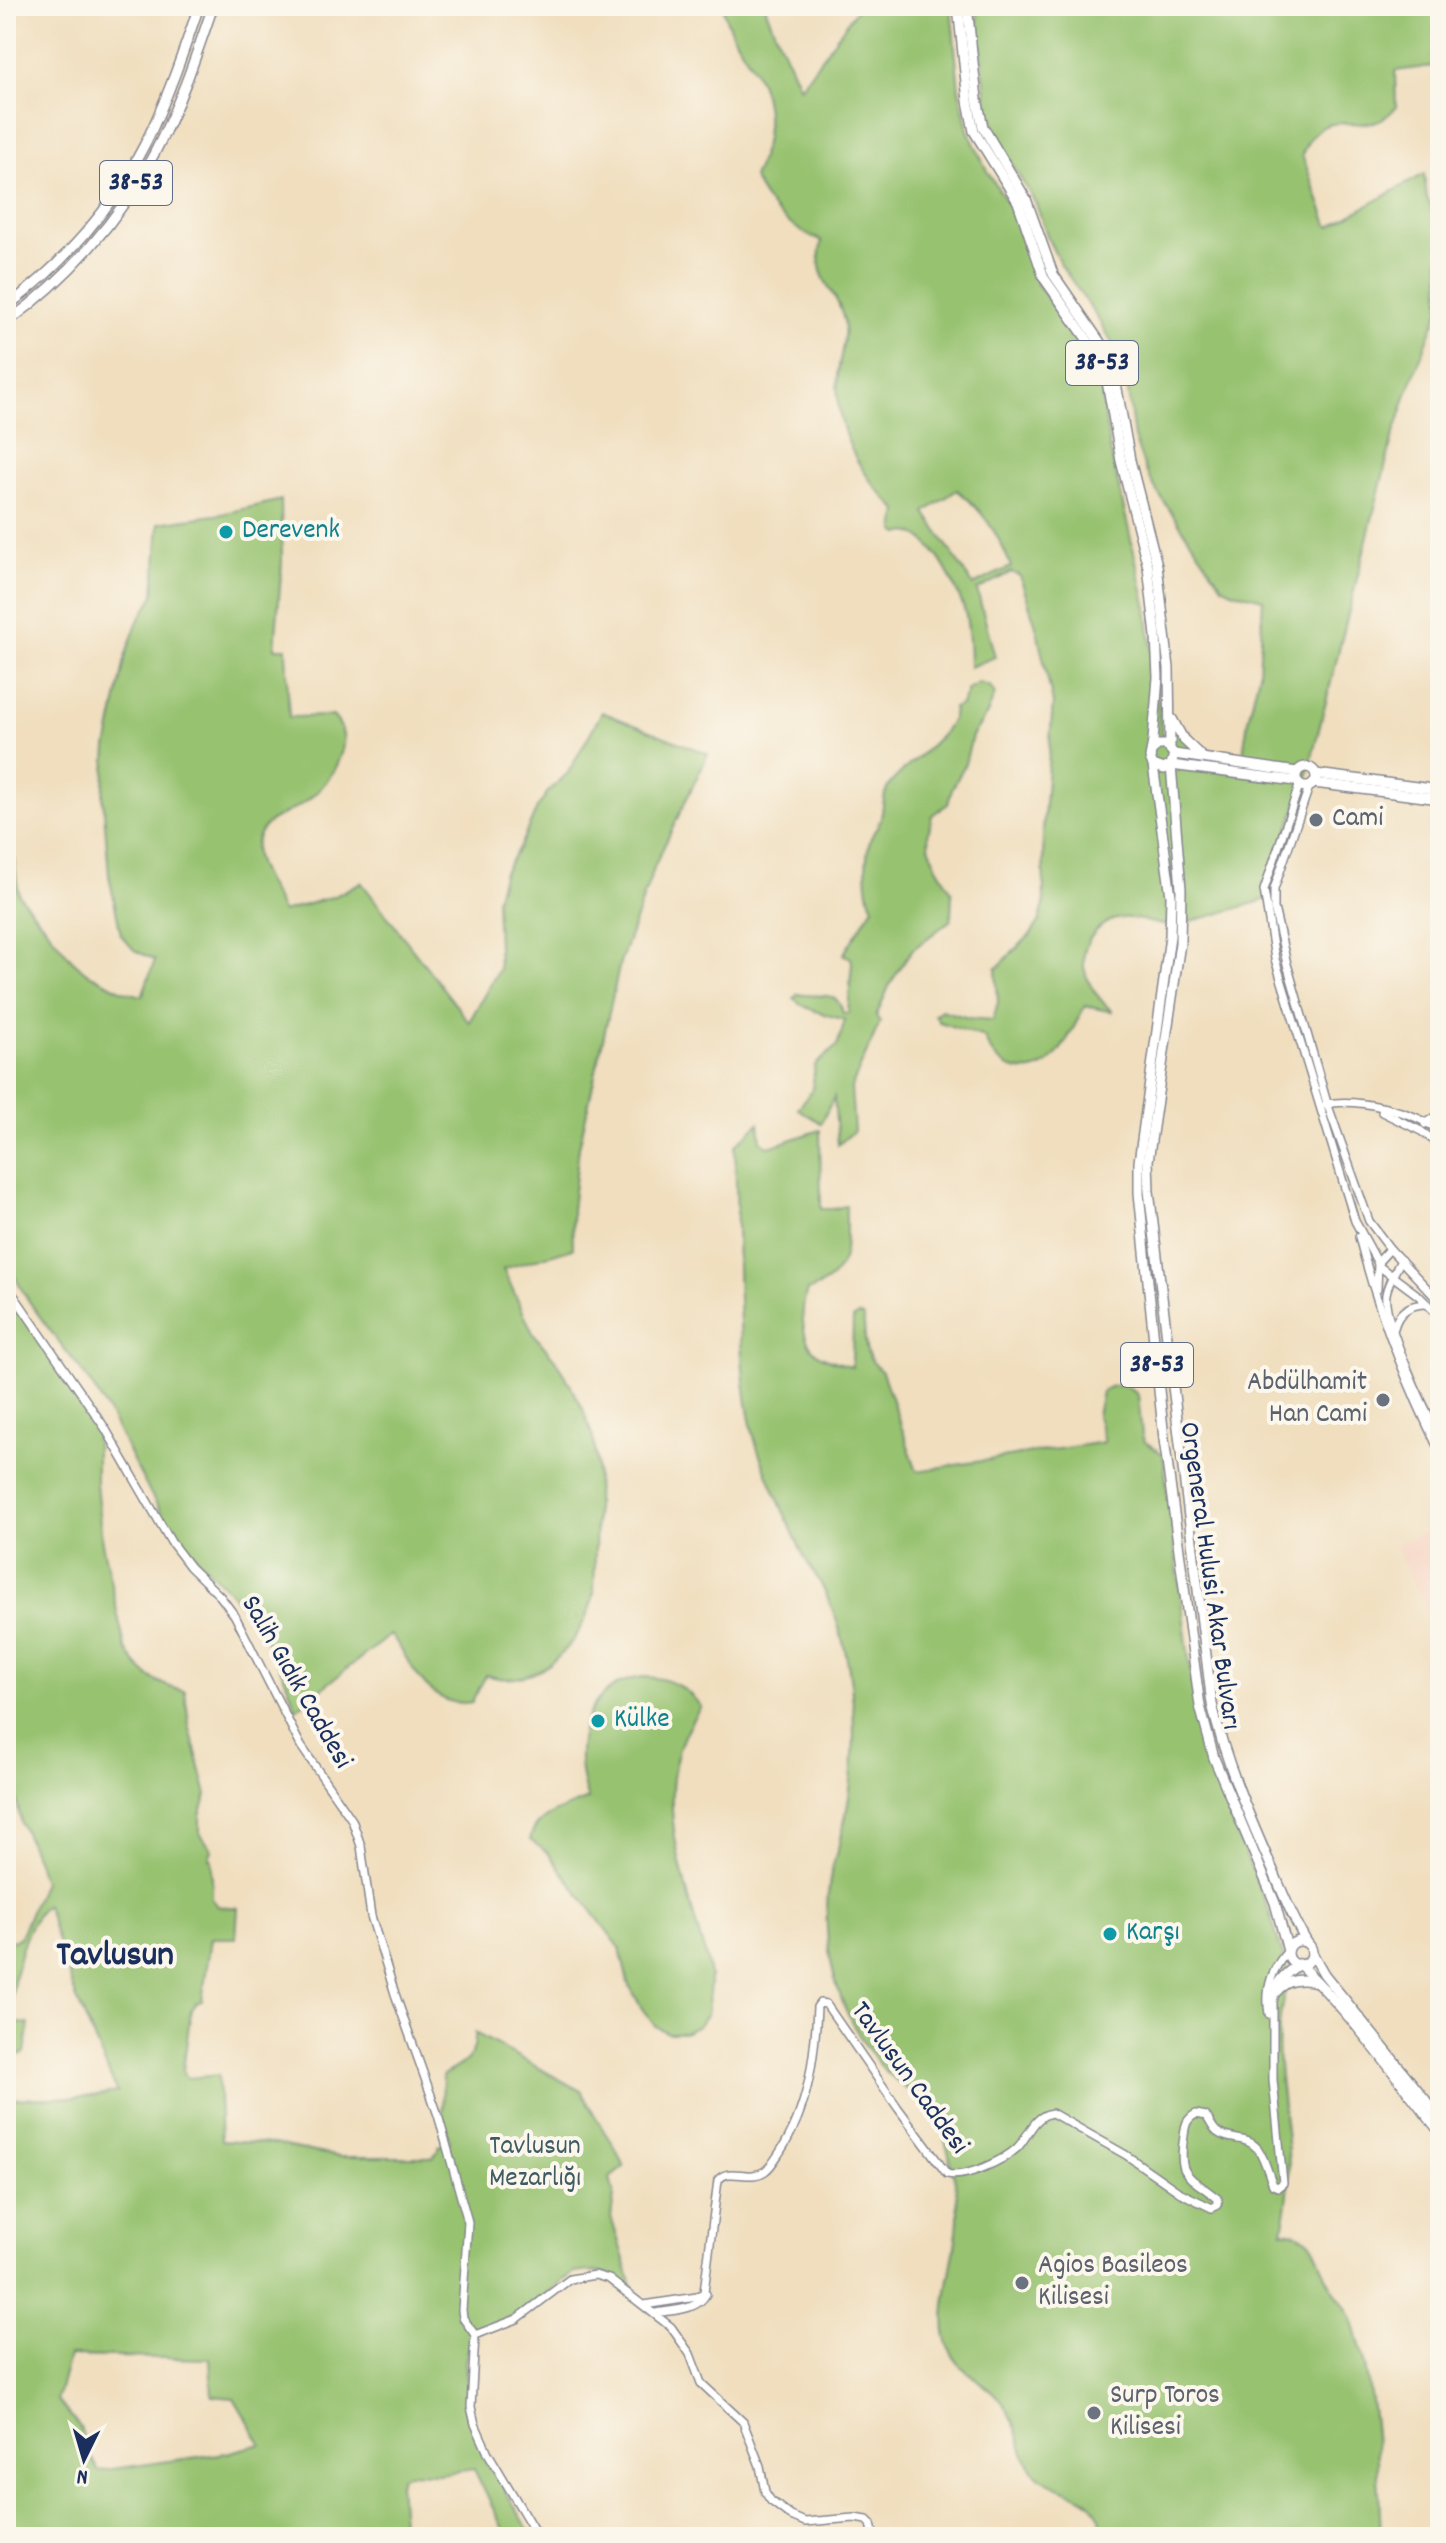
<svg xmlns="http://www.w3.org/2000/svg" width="1446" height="2543" viewBox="0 0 1446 2543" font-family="Dekko,sans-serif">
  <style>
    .built { fill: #f5d3c1 }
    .green { fill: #97c26f; stroke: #597866; stroke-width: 2; fill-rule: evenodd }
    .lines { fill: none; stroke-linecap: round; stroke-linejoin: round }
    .minor-casing { stroke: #86868e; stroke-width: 10 }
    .major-casing { stroke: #86868e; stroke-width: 12 }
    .minor { stroke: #fff; stroke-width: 7 }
    .major { stroke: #fff; stroke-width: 9 }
    .culture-dot { fill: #0f9aa8; stroke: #fbf7ec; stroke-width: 3 }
    .worship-dot { fill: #6b7280; stroke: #fbf7ec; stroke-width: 3 }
    .labels { text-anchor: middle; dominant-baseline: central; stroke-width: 8; stroke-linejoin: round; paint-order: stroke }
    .shield { fill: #fbf7ec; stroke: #5e6b89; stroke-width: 2 }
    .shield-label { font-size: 26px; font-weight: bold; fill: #1b2f5e }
    .culture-label { font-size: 28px; fill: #0d838f; stroke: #fbf7ec; text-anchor: start }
    .worship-label { font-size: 28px; fill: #5b616d; stroke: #fbf7ec; text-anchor: start }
    .street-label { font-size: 28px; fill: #1b2f5e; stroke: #fbf7ec }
    .park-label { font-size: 28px; fill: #405b63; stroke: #fbf7ec }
    .district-label { font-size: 36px; font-weight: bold; fill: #1b2f5e; stroke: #fbf7ec }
  </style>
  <rect width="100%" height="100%" fill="#fbf7ec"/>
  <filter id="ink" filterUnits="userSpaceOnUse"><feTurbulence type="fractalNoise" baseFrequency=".0125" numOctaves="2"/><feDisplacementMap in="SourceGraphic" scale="16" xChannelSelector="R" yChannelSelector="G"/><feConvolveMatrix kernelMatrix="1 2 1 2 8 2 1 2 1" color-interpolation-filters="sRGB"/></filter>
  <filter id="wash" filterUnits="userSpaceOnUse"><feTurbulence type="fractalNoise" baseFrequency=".006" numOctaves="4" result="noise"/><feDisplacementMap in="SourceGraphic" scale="32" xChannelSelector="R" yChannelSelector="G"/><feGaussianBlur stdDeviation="1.8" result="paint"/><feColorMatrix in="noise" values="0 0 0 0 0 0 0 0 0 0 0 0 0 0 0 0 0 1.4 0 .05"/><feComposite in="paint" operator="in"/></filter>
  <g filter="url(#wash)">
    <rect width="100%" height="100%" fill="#f0debe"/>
    <!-- built -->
    <polygon class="built" points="1435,1529 1440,1543 1440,1620 1433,1623 1395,1544"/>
    <!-- green -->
    <g class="green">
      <path d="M723 6H765C774 34 789 60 800 88L859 6H951L959 89 968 130 987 171 1011 209 1037 284 1087 353 1100 382 1109 445 1147 608 1162 735 1188 731C1199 754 1221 751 1243 754L1248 720 1259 674 1263 599 1232 591 1222 586 1158 493 1146 471 1134 438 1127 384 1115 348 1098 319 1061 265 1049 241 1036 204 1005 153 987 104 976 6H1423L1440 17V65L1395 71 1396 107C1365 146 1324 95 1302 155L1329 227 1424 174 1427 198 1440 226V309L1410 385 1392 440 1307 777 1269 884 1268 899C1236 908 1204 920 1171 925 1155 927 1139 916 1122 918 1112 919 1102 924 1095 932 1070 959 1090 992 1113 1012L1085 1006C1069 1034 1053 1082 1012 1068 998 1063 989 1051 984 1037L939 1022 935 1015 941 1010 969 1018 993 1020 998 1002 996 969 1031 934 1039 922 1044 905 1043 830 1053 703 1036 626 1020 576 1011 572 977 590 995 657 970 667C970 650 969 633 966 616 961 595 927 520 900 534L895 531 898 510C859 475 833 429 838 375 839 357 847 339 844 321 837 286 811 281 822 241 790 228 767 209 753 177 771 143 773 102 753 68 740 45 728 33 723 6ZM957 490C983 510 1000 536 1011 567L973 585 925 512Z"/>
      <path d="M281 500 282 562 275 648H286L289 717 333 716C344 728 346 740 340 756 333 776 320 792 302 804 285 816 261 819 256 843 251 863 275 894 282 912L335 896 361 882 469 1022 499 969 496 899 504 872 521 844 537 808 548 792 568 773 602 712 708 754 655 865 620 963 579 1147 572 1210 573 1248 503 1269 533 1333 556 1361 569 1382 583 1409 593 1437 597 1465 594 1594C583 1641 539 1693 486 1675L472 1702C428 1710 412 1664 391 1634L296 1709C283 1668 264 1630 235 1598 215 1575 192 1555 174 1530 141 1486 123 1433 93 1387 64 1344 23 1305 6 1256V838L11 842 19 895 71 959 85 972 123 991 142 996 155 960 134 950 121 935 109 875 103 797 107 748 126 654 137 623 154 595 159 523 222 514Z"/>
      <path d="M978 683 990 686 995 694 987 714 972 736 965 764 952 789 948 804 932 815 928 835 929 846 937 867 952 892 951 920 912 950 890 984 876 1016 880 1022 851 1088 854 1131 838 1145 834 1097 821 1123 798 1109 812 1090 815 1065 837 1046 845 1020C829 1015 805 1011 794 998L798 994C818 999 837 987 843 1013H848L852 961 850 957 843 955 873 907C864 889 865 859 870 840 873 832 879 825 881 817 884 807 882 797 888 787 900 767 960 731 953 708L961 705 968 689Z"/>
      <path d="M759 1123 761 1141 769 1147 820 1130 821 1209H833L846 1206C845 1246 853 1276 807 1291 800 1310 800 1344 821 1356 831 1361 842 1363 852 1367L853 1319 858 1315 863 1317C867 1342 860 1352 882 1372L917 1471 1104 1442 1097 1415 1102 1392C1113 1382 1128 1385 1138 1395L1142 1435 1144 1441 1163 1454 1197 1724 1237 1835 1267 1906 1293 1985 1286 1988C1268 2049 1287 2107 1289 2169 1290 2190 1286 2210 1282 2231 1318 2234 1314 2252 1328 2280 1335 2294 1348 2307 1353 2322 1376 2391 1378 2466 1381 2537H1094L1101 2521C1091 2489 1063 2495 1040 2477 1019 2460 1021 2428 1006 2407 991 2384 963 2376 951 2352 932 2315 959 2257 958 2215 958 2176 944 2139 934 2102 903 2092 884 2073 866 2046 833 1998 820 1937 830 1879 832 1865 837 1852 841 1838 854 1785 858 1724 849 1670 844 1640 835 1611 821 1584 816 1575 810 1567 805 1558 788 1522 770 1485 757 1447 744 1406 742 1364 740 1321 737 1263 737 1204 735 1146Z"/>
      <path d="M6 1294 48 1351 96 1425V1483L102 1543 125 1647C137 1671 158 1686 185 1691L189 1725 207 1795 200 1815V1833L212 1850 209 1858 212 1859V1899L218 1906 238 1908 236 1938H211L202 2001 196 2003 191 2009 183 2070 184 2075 189 2078 218 2075 221 2141 274 2144 340 2157H433L438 2151V2146L450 2142 442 2113 443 2075C463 2065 477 2057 475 2033L581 2091 605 2133 613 2143 624 2167 610 2178 614 2195 611 2217 634 2292 609 2274 591 2271 574 2273 515 2316 475 2330 465 2361 470 2424 488 2462 533 2537H507L474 2469 439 2474 409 2473 402 2476 399 2483 403 2537H6V2099L85 2097 117 2092 76 1997 46 1905C22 1925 8 1992 12 2022L29 2024 25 2053 17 2055 6 2083V1940L13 1941 20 1937 43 1882 37 1861 21 1823 12 1775 6 1774ZM69 2356 210 2359 212 2396 234 2398 261 2444 227 2453 98 2471 89 2453 80 2427 57 2400Z"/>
      <path d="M643 1677C668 1677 687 1687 701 1707 651 1772 676 1852 696 1924 700 1941 709 1960 710 1977 710 1989 708 2002 707 2014L698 2026 684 2033H668L655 2026 641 2007 628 1983 620 1948 548 1853 530 1840C534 1814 567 1809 588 1799 569 1750 582 1684 643 1677Z"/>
    </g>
  </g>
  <g filter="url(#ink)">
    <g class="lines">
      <!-- minor casing -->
      <g class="minor-casing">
        <g id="minor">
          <polyline points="1299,786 1264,890 1275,959 1355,1221 1380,1267 1419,1296 1440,1317"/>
          <polyline points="1309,787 1274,889 1274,908 1287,964 1327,1103 1369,1221 1390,1249 1440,1302"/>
          <path d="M1326 1104C1357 1098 1416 1111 1440 1132"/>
          <polyline points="1382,1112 1421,1131 1440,1145"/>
          <polyline points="1425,1124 1440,1114"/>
          <path d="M1359 1237C1378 1312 1406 1383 1440 1452"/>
          <path d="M1401 1260C1396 1270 1388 1282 1386 1294 1382 1320 1426 1412 1440 1438"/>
          <polyline points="6,1284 105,1428 171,1542 190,1567 220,1596 235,1616 301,1746 352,1820 361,1846 371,1916 395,1994 438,2115 468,2222 462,2310 463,2318 475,2335"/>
          <polyline points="1377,1289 1378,1262 1390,1249"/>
          <path d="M1394 1328C1398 1312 1409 1304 1427 1304"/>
          <path d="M1269 2014C1265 1990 1271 1969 1288 1951"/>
          <path d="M644 2305 697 2297 704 2292 718 2180C730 2166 749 2182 765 2171 771 2167 776 2158 780 2152 808 2110 815 2057 817 2007L820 2003 826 2004 898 2108 947 2174C965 2179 1004 2160 1017 2148 1029 2136 1033 2116 1052 2113L1126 2155 1179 2192 1212 2208 1218 2205V2199C1189 2175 1177 2179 1184 2136 1185 2126 1186 2119 1196 2114L1206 2116C1210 2121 1212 2128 1217 2132 1229 2142 1247 2135 1258 2149 1265 2159 1268 2173 1273 2185L1278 2187 1283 2183 1273 2080V1998"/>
          <path d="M655 2313C672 2310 697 2311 706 2294"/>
          <polyline points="475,2335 517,2319 570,2279 595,2275 609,2279 671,2327 690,2354 701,2383 743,2422 760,2466 765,2492 771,2501 791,2516 805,2522 854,2518 867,2520 871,2524 874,2537"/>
          <polyline points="475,2335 471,2407 475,2424 488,2453 538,2537"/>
        </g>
      </g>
      <!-- major casing -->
      <g class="major-casing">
        <g id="major">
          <polyline points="958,6 968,101 974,131 1018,202 1044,278 1098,355 1105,370 1121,461 1148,567 1156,636 1158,677 1153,741 1150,758 1153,765 1164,769 1171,765 1174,754 1166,745 1158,745 1152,750"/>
          <polyline points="967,6 977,99 983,127 1026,199 1053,274 1106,351 1113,367 1130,460 1157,565 1169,668 1170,747"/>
          <path d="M6 307C63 265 113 208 145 144 167 100 183 53 199 6"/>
          <path d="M6 323C67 279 119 221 154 154 179 107 196 56 213 6"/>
          <polyline points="1172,719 1183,739 1202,757"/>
          <polyline points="1174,754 1297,772"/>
          <polyline points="1153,765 1171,896 1170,936 1139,1162 1139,1193 1164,1439 1200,1706 1214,1758 1275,1903 1288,1951"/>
          <circle cx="1306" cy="777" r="10"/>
          <polyline points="1316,774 1440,790"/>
          <path d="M1296 781 1171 765 1181 889 1180 943 1148 1161 1149 1191 1212 1704C1225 1760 1248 1814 1271 1866 1283 1893 1293 1920 1308 1944"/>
          <polyline points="1314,783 1440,799"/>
          <circle cx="1300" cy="1953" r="12"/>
          <polyline points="1312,1953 1324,1974 1440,2118"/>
          <path d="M1276 1992C1286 1979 1303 1978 1317 1982"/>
          <path d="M1273 1998C1274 1983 1286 1973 1299 1964 1353 2015 1394 2075 1440 2132"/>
        </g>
      </g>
      <!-- minor -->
      <use href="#minor" class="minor"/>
      <!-- major -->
      <use href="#major" class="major"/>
    </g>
  </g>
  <!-- markers -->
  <g class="culture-dot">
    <circle cx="226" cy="532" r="8"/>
    <circle cx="598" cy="1721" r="8"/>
    <circle cx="1110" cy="1934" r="8"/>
  </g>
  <g class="worship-dot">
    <circle cx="1316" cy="820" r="8"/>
    <circle cx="1383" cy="1400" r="8"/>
    <circle cx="1022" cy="2283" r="8"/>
    <circle cx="1094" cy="2413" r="8"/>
  </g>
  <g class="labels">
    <!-- shield labels -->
    <g class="shield">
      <rect x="100" y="161" width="72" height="44" rx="6"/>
      <rect x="1066" y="341" width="72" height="44" rx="6"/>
      <rect x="1121" y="1343" width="72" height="44" rx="6"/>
    </g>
    <g class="shield-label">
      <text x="136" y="183">38-53</text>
      <text x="1102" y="363">38-53</text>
      <text x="1157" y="1365">38-53</text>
    </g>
    <!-- culture labels -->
    <g class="culture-label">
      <text x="242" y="532">Derevenk</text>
      <text x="614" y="1721">Külke</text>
      <text x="1126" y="1934">Karşı</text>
    </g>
    <!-- worship labels -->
    <g class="worship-label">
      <text x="1332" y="820">Cami</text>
      <text x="1367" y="1384" text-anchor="end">Abdülhamit<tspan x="1367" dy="32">Han Cami</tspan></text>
      <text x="1038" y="2267">Agios Basileos<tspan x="1038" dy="32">Kilisesi</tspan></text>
      <text x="1110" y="2397">Surp Toros<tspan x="1110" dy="32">Kilisesi</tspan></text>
    </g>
    <!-- street labels -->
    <g class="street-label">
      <text transform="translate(1208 1576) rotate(82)">Orgeneral Hulusi Akar Bulvarı</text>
      <text transform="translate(295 1683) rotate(60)">Salih Gıdık Caddesi</text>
      <text transform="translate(908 2079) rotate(54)">Tavlusun Caddesi</text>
    </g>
    <!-- park labels -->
    <g class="park-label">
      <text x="535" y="2148">Tavlusun<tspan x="535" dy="32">Mezarlığı</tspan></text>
    </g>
    <!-- district labels -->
    <g class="district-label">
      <text x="115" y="1957">Tavlusun</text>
    </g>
  </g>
  <!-- margin -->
  <rect width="1446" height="2543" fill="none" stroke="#fbf7ec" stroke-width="32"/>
  <!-- north arrow -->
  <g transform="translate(84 2459) rotate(185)" stroke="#fbf7ec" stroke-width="6" paint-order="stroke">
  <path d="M0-6L14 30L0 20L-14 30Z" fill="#1b2f5e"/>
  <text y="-12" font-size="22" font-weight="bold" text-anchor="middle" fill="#1b2f5e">N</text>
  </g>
</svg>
